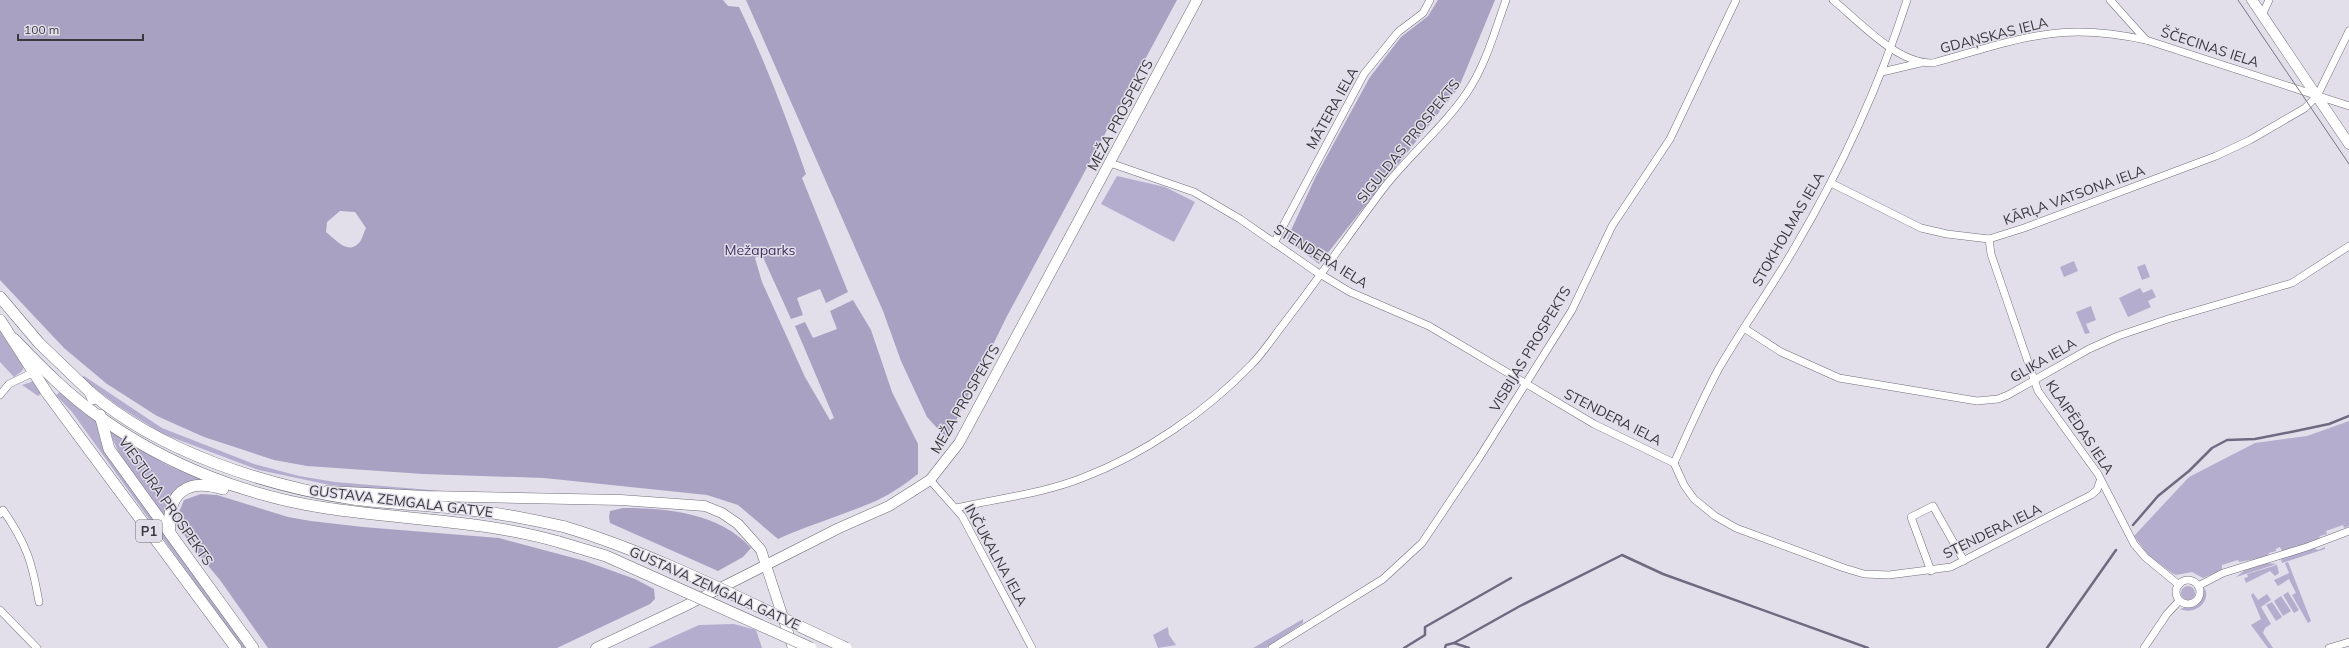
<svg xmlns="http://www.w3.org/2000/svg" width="2349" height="648" viewBox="0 0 2349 648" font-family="Mulish,sans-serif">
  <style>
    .green { fill: #b5adce }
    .forest { fill: #a9a1c2; fill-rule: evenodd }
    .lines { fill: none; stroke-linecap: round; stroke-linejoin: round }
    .stream { stroke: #706a81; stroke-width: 2.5 }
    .street-casing { stroke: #716f79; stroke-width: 8 }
    .secondary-casing { stroke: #716f79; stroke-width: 11 }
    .primary-casing { stroke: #716f79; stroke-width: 12 }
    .street { stroke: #fff; stroke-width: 7 }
    .secondary { stroke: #fff; stroke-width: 10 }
    .primary { stroke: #fff; stroke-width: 11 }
    .tram { stroke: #78777e; stroke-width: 1 }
    .primary-bridge-casing { stroke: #716f79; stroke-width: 12; stroke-linecap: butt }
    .primary-bridge { stroke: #fff; stroke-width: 11 }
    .labels { text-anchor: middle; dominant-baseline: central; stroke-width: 3; stroke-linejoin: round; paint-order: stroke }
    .shield { fill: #e2dfeb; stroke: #6c6a70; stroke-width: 1 }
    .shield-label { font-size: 13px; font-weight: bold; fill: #39383c }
    .street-label { font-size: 14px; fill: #39383c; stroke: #e2dfeb }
    .park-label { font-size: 14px; fill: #3f305e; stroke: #e2dfeb }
  </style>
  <rect width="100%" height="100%" fill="#e2dfeb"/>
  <!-- green -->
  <g class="green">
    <polygon points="1117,176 1165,187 1195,202 1174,242 1101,204"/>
    <polygon points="2074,261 2078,271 2064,277 2060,267"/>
    <polygon points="2145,264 2150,277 2142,280 2137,267"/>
    <polygon points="2140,288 2143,293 2152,289 2156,297 2148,301 2151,307 2128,317 2119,298"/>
    <polygon points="2091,306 2096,320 2086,324 2090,333 2085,334 2076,312"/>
    <polygon points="0,330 24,367 22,371 14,377 0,362"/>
    <polygon points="84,376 162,428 254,464 299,476 335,482 454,492 375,489 330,485 259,470 163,434 118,406 81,378"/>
    <polygon points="34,381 43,392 38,396 22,385"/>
    <polygon points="52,391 57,395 60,391 96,421 101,442 247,648 242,648 72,412"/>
    <polygon points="2349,421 2349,526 2344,528 2343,525 2326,531 2327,534 2320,536 2318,540 2282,551 2280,547 2276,549 2276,551 2269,553 2267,557 2239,562 2238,560 2222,565 2222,570 2203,578 2192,572 2176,575 2172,573 2149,556 2134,536 2189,477 2255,443 2307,436"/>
    <polygon points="109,430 167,465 203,480 188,482 165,517 120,456"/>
    <polygon points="2325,547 2325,549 2282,563 2281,559 2314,548 2318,550"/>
    <polygon points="2288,562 2311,621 2308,623 2292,595 2296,593 2289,579 2278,586 2274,580 2289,573 2285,563"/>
    <polygon points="2266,563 2277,564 2236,577 2245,570"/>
    <polygon points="2277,565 2279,573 2275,576 2270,571 2246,583 2244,578 2248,577 2247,574"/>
    <circle cx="2188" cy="593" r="7"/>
    <path d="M2205 588C2211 604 2193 615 2180 609 2199 603 2197 607 2205 588Z"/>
    <polygon points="2288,592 2299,610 2294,613 2283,595"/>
    <polygon points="2253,593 2258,600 2267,594 2271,600 2261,607 2271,624 2265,628 2263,633 2273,648 2268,648 2251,625 2261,619 2251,595"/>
    <polygon points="2281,596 2291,611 2283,616 2274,601"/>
    <polygon points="2272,602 2282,617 2276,621 2266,605"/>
    <polygon points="1303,619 1303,623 1266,648 1253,648"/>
    <polygon points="734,624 756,630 762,648 648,648 699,625"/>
    <polygon points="1168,627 1169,635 1176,645 1158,648 1153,635"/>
  </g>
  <!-- forest -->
  <g class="forest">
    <path d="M0 0H723L728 6 739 7C765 61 786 117 806 174L802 178 848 292 826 303 820 289 797 298 803 315 791 319 762 255 755 258 762 282 805 377 830 420 834 418 795 326 805 322 813 338 837 329 830 311 853 300 871 330 892 392 918 444V474C904 485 888 496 871 503 840 516 809 525 778 539L738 505 707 495 544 478 423 474 307 466 274 460 204 437 157 416 107 384 64 348 0 280ZM340 211 355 212 366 228C364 232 363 236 361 240 350 257 337 241 326 232L327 222Z"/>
    <polygon points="746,0 1177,0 1006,318 947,439 927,417 901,361 883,311"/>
    <polygon points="1438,0 1495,0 1459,87 1319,264 1287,239 1316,176 1370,77 1401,37 1428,16"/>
    <polygon points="201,494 217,495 288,517 311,521 363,527 499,538 585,561 635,579 654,589 655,599 650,604 557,648 268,648 220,580 189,543 178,523 179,512 184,500"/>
    <path d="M623 508C669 508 719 513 751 548L743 557 718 571 610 523 609 517 610 511Z"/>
  </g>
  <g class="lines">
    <!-- stream -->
    <g class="stream">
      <polyline points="2133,525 2158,496 2189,471 2212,448 2227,440 2255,439 2291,432 2329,424 2349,416"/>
      <polyline points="1454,643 1520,606 1622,555 1663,574 1868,648"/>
      <polyline points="1404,648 1425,635 1425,627 1511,578"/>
      <polyline points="1445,648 1446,645 1454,643 1469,648"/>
      <polyline points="2047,648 2116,550"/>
    </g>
    <!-- street casing -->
    <g class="street-casing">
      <g id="street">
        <path d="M1833 0C1860 22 1897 64 1933 63 1971 53 2009 39 2049 34 2082 29 2114 33 2146 40"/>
        <polyline points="2110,0 2146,40 2349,106"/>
        <polyline points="2262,15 2269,0"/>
        <polyline points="1882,72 1920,63"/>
        <polyline points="1110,163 1194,192 1240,219 1315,271 1350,292 1429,326 1594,424 1674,463 1684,485 1694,499 1715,516 1736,528 1844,568 1864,574 1889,575 1951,567 2091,495 2097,490 2100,481"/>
        <polyline points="1831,183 1921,228 1947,234 1989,239 2024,228 2216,156 2250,140 2305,108 2317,96 2349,31"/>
        <polyline points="1989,239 1991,254 2038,391 2098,474 2134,544 2145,557 2179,585"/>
        <polyline points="1274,243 1364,74 1398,32 1423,13 1430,0"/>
        <polyline points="1744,328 1781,352 1839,378 1977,401 1998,399 2008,395 2089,349 2118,336 2168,319 2292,283 2349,246"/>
        <polyline points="0,395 9,384 34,372"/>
        <path d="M1674 463C1688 432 1702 400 1718 370 1742 328 1771 289 1795 247 1841 169 1879 87 1907 0"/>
        <polyline points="930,480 962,516 1032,648"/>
        <path d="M956 508C999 498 1041 494 1082 478 1143 455 1207 411 1251 365 1264 352 1274 336 1285 322 1319 278 1350 233 1383 189 1410 154 1444 127 1468 91 1486 64 1495 30 1506 0"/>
        <path d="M0 514 3 510C27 545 32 562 39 602"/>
        <polyline points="1931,571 1911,517 1933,506 1964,561"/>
        <circle cx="2188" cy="592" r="12"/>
        <polyline points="2198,586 2223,573 2307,547 2349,531"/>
        <polyline points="0,610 37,648"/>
        <polyline points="1272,648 1383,579 1422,543 1479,458 1572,310 1612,226 1670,139 1736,0"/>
        <polyline points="2144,648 2167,614 2179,601"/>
        <polyline points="2329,648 2349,642"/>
      </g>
    </g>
    <!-- secondary casing -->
    <g class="secondary-casing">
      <g id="secondary">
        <polyline points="2252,0 2349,144"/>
        <polyline points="327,491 426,496 621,500 705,506 722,513 738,524 761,550 793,648"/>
        <polyline points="596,648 685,606 839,528 889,506 930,480 959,443 1197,0"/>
      </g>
    </g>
    <!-- primary casing -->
    <g class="primary-casing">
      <g id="primary">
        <polyline points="0,297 39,343 90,392 93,399"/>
        <polyline points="0,320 47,393 236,648"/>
        <path d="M14 339C41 367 68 395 101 418 167 465 246 496 326 508 404 520 483 520 559 542"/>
        <path d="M90 392C158 451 265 486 353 499 391 504 431 505 470 510 502 513 533 520 565 527"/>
        <polyline points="100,415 109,449 253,648"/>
        <path d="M170 533C166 495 185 477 223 489"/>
      </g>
    </g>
    <!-- street -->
    <use href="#street" class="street"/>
    <!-- secondary -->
    <use href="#secondary" class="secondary"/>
    <!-- primary -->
    <use href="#primary" class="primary"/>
    <!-- tram -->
    <polyline class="tram" points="2238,0 2349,164"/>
    <!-- primary-bridge casing -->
    <g class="primary-bridge-casing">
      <g id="primary-bridge">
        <path d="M565 527C662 556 754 606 846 648"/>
        <polyline points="559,542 606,556 811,648"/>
      </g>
    </g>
    <!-- primary-bridge -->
    <use href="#primary-bridge" class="primary-bridge"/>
  </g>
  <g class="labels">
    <!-- shield labels -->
    <rect class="shield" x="136" y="520" width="26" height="22" rx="3"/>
    <g class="shield-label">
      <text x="149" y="531">P1</text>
    </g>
    <!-- street labels -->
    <g class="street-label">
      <text transform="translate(1994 35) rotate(-14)">GDAŅSKAS IELA</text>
      <text transform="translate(2210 47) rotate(18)">ŠČECINAS IELA</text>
      <text transform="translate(1332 108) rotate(-61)">MĀTERA IELA</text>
      <text transform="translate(1120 115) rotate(-62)">MEŽA PROSPEKTS</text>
      <text transform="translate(1408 141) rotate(-51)">SIGULDAS PROSPEKTS</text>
      <text transform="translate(2074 195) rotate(-20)">KĀRĻA VATSONA IELA</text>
      <text transform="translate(1788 229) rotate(-60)">STOKHOLMAS IELA</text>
      <text transform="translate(1321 256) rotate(32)">STENDERA IELA</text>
      <text transform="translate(1530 349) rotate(-59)">VISBIJAS PROSPEKTS</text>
      <text transform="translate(2043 360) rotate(-30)">GLIKA IELA</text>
      <text transform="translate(965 399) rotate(-60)">MEŽA PROSPEKTS</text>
      <text transform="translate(1613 417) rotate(27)">STENDERA IELA</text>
      <text transform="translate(2080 427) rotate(56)">KLAIPĒDAS IELA</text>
      <text transform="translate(166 501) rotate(55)">VIESTURA PROSPEKTS</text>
      <text transform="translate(401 501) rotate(7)">GUSTAVA ZEMGALA GATVE</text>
      <text transform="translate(1992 531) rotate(-26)">STENDERA IELA</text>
      <text transform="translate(996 555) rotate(61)">INČUKALNA IELA</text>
      <text transform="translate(715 588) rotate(24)">GUSTAVA ZEMGALA GATVE</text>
    </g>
    <!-- park labels -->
    <g class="park-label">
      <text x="760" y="250">Mežaparks</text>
    </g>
  </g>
  <!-- scale -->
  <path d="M18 34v6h125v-6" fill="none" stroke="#39383c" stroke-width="2"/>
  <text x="24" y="34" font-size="12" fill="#39383c" stroke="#e2dfeb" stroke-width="3" paint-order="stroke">100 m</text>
</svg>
